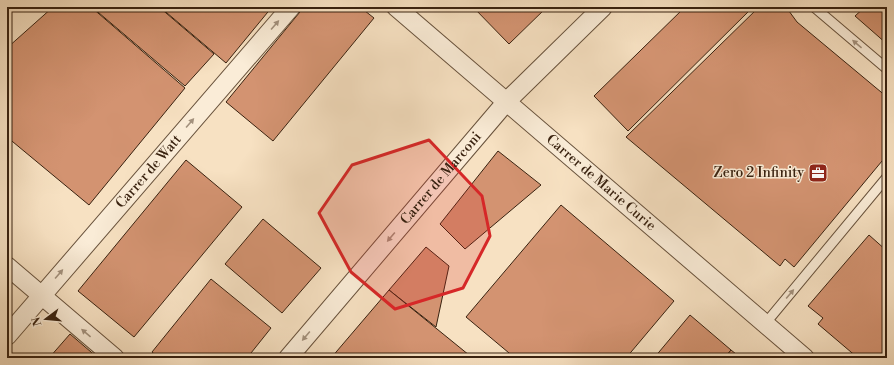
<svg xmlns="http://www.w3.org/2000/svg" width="894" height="365" viewBox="0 0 894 365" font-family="'Libre Bodoni',serif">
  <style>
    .building { fill: #d39371; stroke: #392210 }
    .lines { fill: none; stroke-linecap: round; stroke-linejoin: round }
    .lane-casing { stroke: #68523c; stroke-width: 11 }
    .street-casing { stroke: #68523c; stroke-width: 20 }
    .lane { stroke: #faecd7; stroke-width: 9 }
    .street { stroke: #faecd7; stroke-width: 18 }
    .oneway { fill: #a3917d }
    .marked { fill: #d62828; fill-opacity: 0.2; stroke: #d62828; stroke-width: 3; stroke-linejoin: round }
    .labels { text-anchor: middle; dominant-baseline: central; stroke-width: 3; stroke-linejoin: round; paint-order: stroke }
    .street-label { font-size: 14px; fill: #392210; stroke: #faecd7 }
    .poi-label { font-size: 14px; fill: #392210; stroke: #faecd7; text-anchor: end }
  </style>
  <rect width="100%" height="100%" fill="#f7e1c2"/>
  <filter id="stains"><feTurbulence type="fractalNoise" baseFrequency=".005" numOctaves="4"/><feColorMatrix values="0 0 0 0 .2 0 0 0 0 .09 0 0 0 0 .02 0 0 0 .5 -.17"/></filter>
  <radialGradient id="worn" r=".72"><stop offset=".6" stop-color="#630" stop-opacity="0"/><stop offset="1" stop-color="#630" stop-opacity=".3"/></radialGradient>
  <!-- building -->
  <g class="building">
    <polygon points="53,7 91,7 185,88 89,205 7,137 7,48"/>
    <polygon points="92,7 159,7 214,54 185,86"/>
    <polygon points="160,7 272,7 226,63"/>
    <polygon points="304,7 360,7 374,18 273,141 226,102"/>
    <polygon points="473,7 547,7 509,44"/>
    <polygon points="685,7 753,7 628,131 594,96"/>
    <polygon points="759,7 786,7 797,22 887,97 887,155 794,267 785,259 780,266 626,137"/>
    <polygon points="865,7 887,7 887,44 855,16"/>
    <polygon points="498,151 541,185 465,249 440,224"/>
    <polygon points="186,160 242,207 134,337 78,291"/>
    <polygon points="561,205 674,301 626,358 515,358 466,317"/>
    <polygon points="263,219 321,268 282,313 225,264"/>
    <polygon points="869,235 887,251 887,358 858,358 818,324 823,318 808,306"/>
    <polygon points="426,247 449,266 436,327 389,290"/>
    <polygon points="211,279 271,328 247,358 159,358 152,352"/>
    <polygon points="389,290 469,355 467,358 331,358"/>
    <polygon points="690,315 731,350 724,358 654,358"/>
    <polygon points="70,334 98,358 49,358"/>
    <polygon points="731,350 741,358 725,358"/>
  </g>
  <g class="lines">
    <!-- lane casing -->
    <g class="lane-casing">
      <g id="lane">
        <polyline points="814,7 887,69"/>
        <polyline points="765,324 887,177"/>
      </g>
    </g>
    <!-- street casing -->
    <g class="street-casing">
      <g id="street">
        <path id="s1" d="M396 7 805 358"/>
        <polyline points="7,266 115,358"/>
        <path id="s2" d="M7 336 291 7"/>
        <path id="s3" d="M288 358 507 101 603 7"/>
      </g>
    </g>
    <!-- lane -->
    <use href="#lane" class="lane"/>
    <!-- street -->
    <use href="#street" class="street"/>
  </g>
  <!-- one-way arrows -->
  <defs><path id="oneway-solid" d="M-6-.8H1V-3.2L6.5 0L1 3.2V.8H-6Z"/></defs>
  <g class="oneway">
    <use href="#oneway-solid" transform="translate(275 25) rotate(-49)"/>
    <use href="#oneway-solid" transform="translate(857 44) rotate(-140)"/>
    <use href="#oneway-solid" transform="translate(190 123) rotate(-49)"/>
    <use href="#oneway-solid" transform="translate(391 237) rotate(130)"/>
    <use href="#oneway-solid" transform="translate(59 274) rotate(-49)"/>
    <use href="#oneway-solid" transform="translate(790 294) rotate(-50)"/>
    <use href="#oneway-solid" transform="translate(86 333) rotate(-140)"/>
    <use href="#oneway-solid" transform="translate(306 336) rotate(130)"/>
  </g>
  <!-- marked area -->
  <path class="marked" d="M429 140 482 196 490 236 463 288 395 309 351 272 319 213 352 165Z"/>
  <!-- icons -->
  <defs>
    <g id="office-square" transform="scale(1)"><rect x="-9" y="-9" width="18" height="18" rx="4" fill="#8f2418" stroke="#faecd7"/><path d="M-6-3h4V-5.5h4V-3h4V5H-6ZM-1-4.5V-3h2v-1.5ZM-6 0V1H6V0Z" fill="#fff"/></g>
  </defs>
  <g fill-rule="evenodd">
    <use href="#office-square" x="818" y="173"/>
  </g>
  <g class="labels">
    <!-- street labels -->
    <g class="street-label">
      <text stroke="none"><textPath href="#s2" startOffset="217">Carrer de Watt</textPath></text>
      <text stroke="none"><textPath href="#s3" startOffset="236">Carrer de Marconi</textPath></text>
      <text stroke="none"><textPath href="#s1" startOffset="270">Carrer de Marie Curie</textPath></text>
    </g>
    <!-- poi labels -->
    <g class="poi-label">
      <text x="804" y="173">Zero 2 Infinity</text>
    </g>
  </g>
  <!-- margin -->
  <rect width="894" height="365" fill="none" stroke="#f7e1c2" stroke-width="24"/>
  <rect x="8" y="8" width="878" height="349" fill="none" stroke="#392210" stroke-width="2"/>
  <rect x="12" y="12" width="870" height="341" fill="none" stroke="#392210"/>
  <!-- north arrow -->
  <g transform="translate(46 319) rotate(254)" stroke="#faecd7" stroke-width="3" paint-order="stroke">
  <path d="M0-3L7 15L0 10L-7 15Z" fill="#392210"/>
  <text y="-6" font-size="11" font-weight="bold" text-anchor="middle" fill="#392210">N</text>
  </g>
  <rect width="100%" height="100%" filter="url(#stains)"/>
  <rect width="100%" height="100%" fill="url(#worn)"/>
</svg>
